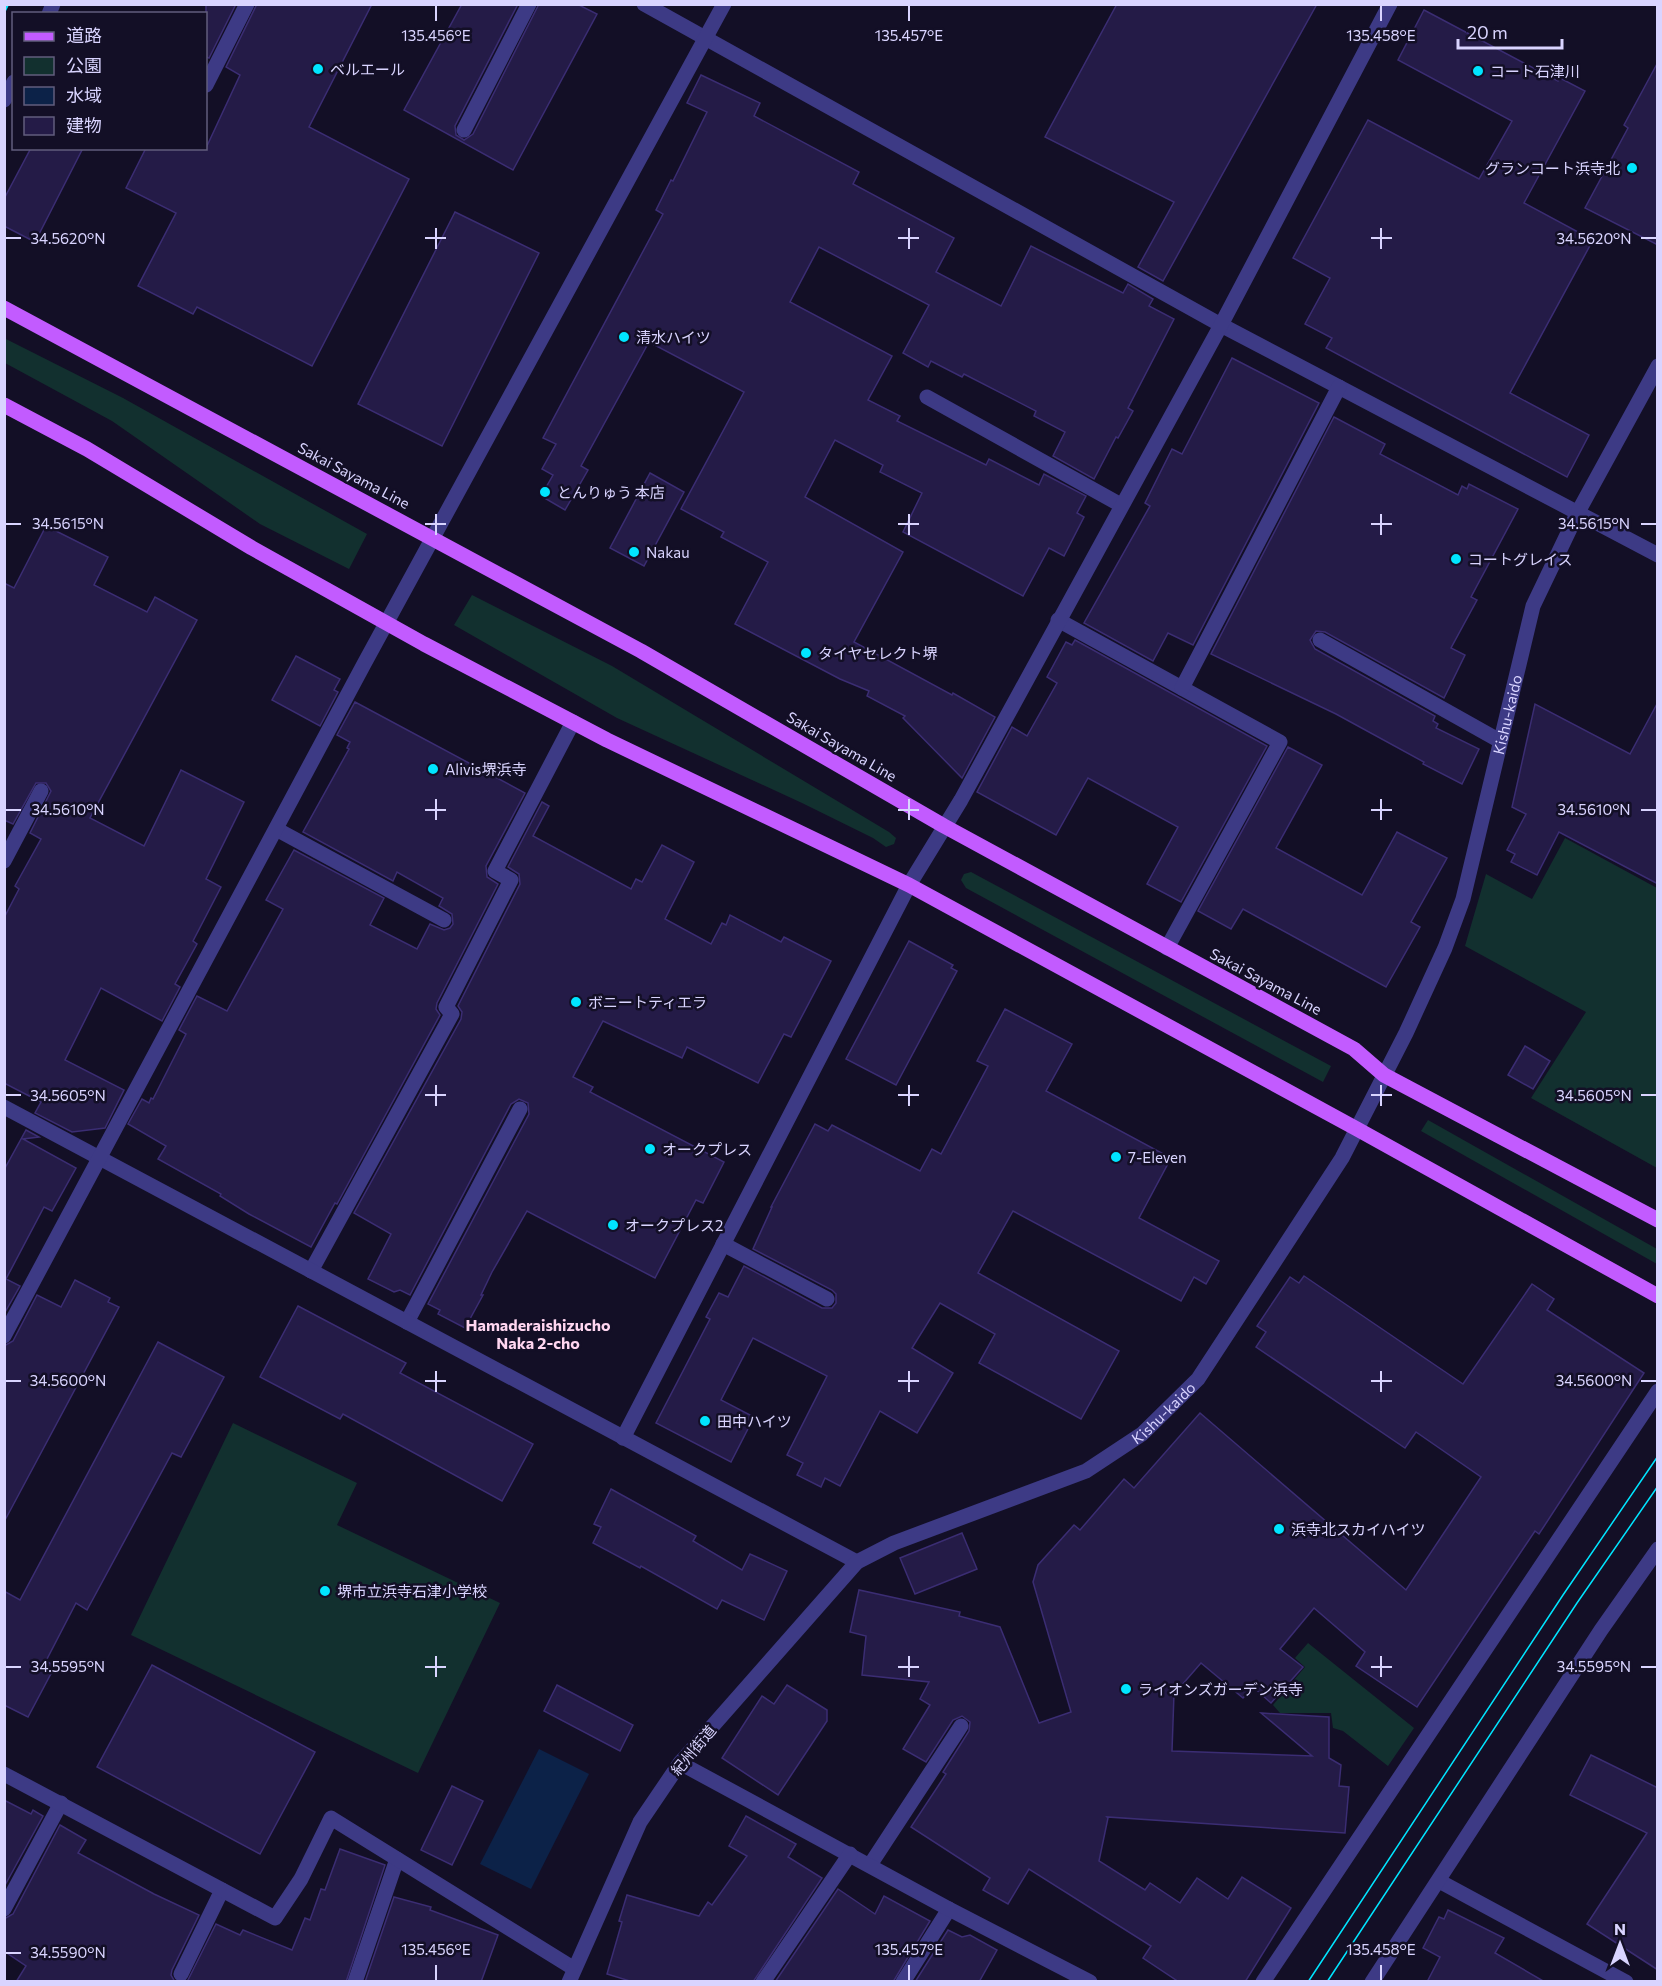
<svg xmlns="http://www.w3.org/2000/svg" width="1662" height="1986" viewBox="0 0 1662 1986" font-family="Commissioner,'Noto Sans JP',sans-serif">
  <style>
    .green { fill: #12302f }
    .water { fill: #0c2248 }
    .building { fill: #241b47; stroke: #3b2d73; stroke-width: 1.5 }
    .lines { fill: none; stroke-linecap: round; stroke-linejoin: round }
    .lane { stroke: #3d3a85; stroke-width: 15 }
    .street { stroke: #3d3a85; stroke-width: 15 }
    .primary { stroke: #c25bff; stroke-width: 15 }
    .tram { stroke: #00e5ff; stroke-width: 1.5 }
    .rail { stroke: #00e5ff; stroke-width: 4.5; stroke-dasharray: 9 8; stroke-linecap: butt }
    .ticks { fill: none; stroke: #d9d4ff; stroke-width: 2 }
    .poi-dot { fill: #00e5ff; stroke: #130f26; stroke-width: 2 }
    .labels { text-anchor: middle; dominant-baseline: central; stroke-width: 5; stroke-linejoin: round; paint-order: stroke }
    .poi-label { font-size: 15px; fill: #d9d4ff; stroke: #130f26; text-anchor: start }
    .street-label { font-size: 15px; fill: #d9d4ff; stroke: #130f26 }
    .neighbourhood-label { font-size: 16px; font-weight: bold; fill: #ffd6f0; stroke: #130f26 }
    .ticks-label { font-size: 15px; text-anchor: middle; fill: #d9d4ff; stroke: #130f26; stroke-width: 5; stroke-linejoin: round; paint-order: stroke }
  </style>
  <rect width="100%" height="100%" fill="#130f26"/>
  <!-- green -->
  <g class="green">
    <polygon points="4,338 123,398 367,534 349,569 260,524 112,421 5,363"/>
    <polygon points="472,595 612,666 889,832 896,838 894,844 886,847 873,838 802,803 617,718 454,625"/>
    <polygon points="1565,838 1657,888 1657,1168 1531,1098 1586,1012 1465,946 1486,874 1532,899"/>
    <polygon points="971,872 1331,1066 1323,1082 966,888 961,880 964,874"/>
    <polygon points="1428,1120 1657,1249 1657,1264 1421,1131"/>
    <polygon points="233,1423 357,1483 337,1525 500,1603 418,1773 131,1635"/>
    <polygon points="1308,1643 1414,1728 1388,1766 1343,1731 1333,1728 1331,1713 1280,1713 1273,1705 1305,1667 1295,1658"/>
  </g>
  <!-- water -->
  <polygon class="water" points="539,1749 589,1774 531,1889 480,1864"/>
  <!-- building -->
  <g class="building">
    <polygon points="206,4 236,4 209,58 206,57"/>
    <polygon points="257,4 372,4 309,127 409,179 312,366 197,307 193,314 138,286 176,213 126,188 146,148 206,148 240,75 226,67"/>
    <polygon points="462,4 518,4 455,126 456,135 464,140 473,134 539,4 577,4 597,14 513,170 404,110"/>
    <polygon points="1117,4 1317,4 1163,281 1138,267 1174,202 1045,137"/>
    <polygon points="1424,10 1558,81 1560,78 1585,91 1524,203 1593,240 1510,393 1589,435 1567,477 1326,348 1332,338 1305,324 1330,278 1293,258 1368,120 1479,179 1512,121 1398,60"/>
    <polygon points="1658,62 1658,245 1585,208 1628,128 1624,125"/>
    <polygon points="701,75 760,103 754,116 859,172 853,184 954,238 936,272 1001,306 1031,246 1123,293 1128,284 1153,299 1149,306 1174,319 1128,408 1133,411 1118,438 1116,437 1094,479 1053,456 1065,432 1034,416 1036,411 964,374 962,377 931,361 928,367 903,353 929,305 819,247 790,302 892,356 868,400 900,416 897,421 986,465 989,459 1039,485 1044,474 1086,496 1077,513 1084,517 1064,556 1049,548 1023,596 903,532 922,493 880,472 883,465 835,440 805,497 903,552 854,642 952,695 953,693 995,717 962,778 903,718 905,716 867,696 869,691 840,679 735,624 768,562 721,537 724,532 681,509 744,392 649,342 581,466 588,470 565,510 541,496 553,475 542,469 556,444 543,438 663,214 656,210 671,180 673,181 707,112 687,103"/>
    <polygon points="31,148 83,148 35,242 4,226 4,199"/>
    <polygon points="455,212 539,253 442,446 358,404"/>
    <polygon points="1232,358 1319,403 1193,645 1168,633 1153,661 1084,623 1150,506 1145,503 1172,449 1182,454"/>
    <polygon points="1334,417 1385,444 1380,454 1458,495 1462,486 1467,489 1469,484 1518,509 1471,597 1477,600 1451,648 1465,655 1444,698 1325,632 1316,631 1310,640 1315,649 1435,716 1433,721 1438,724 1436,728 1479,749 1462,784 1423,764 1424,762 1336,714 1211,654"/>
    <polygon points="650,473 684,492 644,566 610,548"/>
    <polygon points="46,526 108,557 94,585 147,612 155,597 197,620 90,818 144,846 181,770 244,802 206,879 221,887 193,941 197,944 175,984 180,987 162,1021 101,988 65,1060 124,1090 105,1128 72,1132 35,1113 41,1102 4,1083 4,918 19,889 15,886 41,839 30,833 51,791 46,783 36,783 13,824 4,820 4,583 14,588"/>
    <polygon points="1075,640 1267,746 1181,902 1147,884 1178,827 1088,778 1056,835 977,792 1012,727 1027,736 1057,683 1047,677 1066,642 1072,645"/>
    <polygon points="296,656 340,679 334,690 338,692 320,726 272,700"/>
    <polygon points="355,702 525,793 486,866 487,877 498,884 437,1003 436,1009 440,1015 337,1204 335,1203 311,1247 249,1214 220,1196 221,1194 158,1159 166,1146 128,1124 142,1099 149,1103 151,1098 153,1099 186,1034 179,1030 197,996 227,1011 283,909 266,900 294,850 384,898 370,925 417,949 430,924 444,930 450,928 453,924 452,914 439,906 443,898 397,872 393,881 303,832 349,749 347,748 350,742 337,735"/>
    <polygon points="1658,702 1658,884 1559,832 1537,875 1511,862 1515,854 1507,850 1526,814 1512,807 1535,704 1630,754"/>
    <polygon points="1288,747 1322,765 1276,848 1362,895 1397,832 1447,858 1411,922 1420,927 1386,987 1243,909 1231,929 1198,911"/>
    <polygon points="542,802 549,806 533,836 631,889 636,879 642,882 662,845 694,862 665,919 711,944 722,923 726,925 730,915 781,942 784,937 831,961 791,1037 784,1034 758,1083 687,1047 682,1058 603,1021 573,1077 593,1087 590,1092 724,1162 703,1203 696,1200 655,1278 527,1211 492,1272 481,1295 483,1295 465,1328 438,1314 440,1310 428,1304 529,1114 528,1103 519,1099 511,1104 410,1295 400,1290 394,1292 368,1279 391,1234 354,1213 461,1019 462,1012 458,1006 520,884 519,874 508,867"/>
    <polygon points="909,941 953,965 951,968 957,971 896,1085 846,1059"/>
    <polygon points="1005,1009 1072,1044 1046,1091 1171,1158 1139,1218 1219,1261 1206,1284 1194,1277 1181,1301 1013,1211 978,1273 1119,1351 1081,1419 979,1363 995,1334 940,1303 912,1348 953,1373 917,1433 880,1411 840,1486 825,1478 821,1487 797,1475 803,1463 787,1455 827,1376 753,1338 721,1400 754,1417 731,1462 656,1423 710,1319 706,1317 719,1293 728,1297 744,1266 822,1308 832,1308 836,1303 836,1294 832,1290 753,1249 772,1207 771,1207 815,1124 828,1131 832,1125 920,1171 932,1149 941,1154 988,1066 977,1061"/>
    <polygon points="1525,1046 1550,1061 1533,1089 1508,1075"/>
    <polygon points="26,1130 39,1137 23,1139 76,1168 52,1211 44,1207 6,1279 20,1286 4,1314 4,1170"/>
    <polygon points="1304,1276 1463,1384 1532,1284 1554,1299 1547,1310 1644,1373 1539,1534 1535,1531 1417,1707 1356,1666 1365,1652 1314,1608 1280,1649 1303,1667 1271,1703 1253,1687 1243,1698 1201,1663 1174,1694 1172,1751 1312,1756 1261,1713 1329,1717 1329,1758 1341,1765 1339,1786 1349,1787 1345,1833 1107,1817 1108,1818 1099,1861 1145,1890 1150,1883 1180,1903 1197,1878 1228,1899 1242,1877 1291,1908 1245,1982 1179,1982 1143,1958 1151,1946 1029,1869 1008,1904 983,1890 990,1878 911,1827 946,1774 943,1772 969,1731 970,1722 962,1716 953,1720 926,1762 903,1749 930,1705 920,1699 929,1682 862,1675 866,1636 850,1632 859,1590 960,1612 959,1616 1000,1627 1039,1723 1071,1712 1033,1582 1038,1565 1074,1525 1080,1530 1124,1479 1134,1488 1200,1413 1406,1590 1481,1477 1416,1432 1405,1448 1256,1347 1266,1332 1257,1326 1290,1277 1299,1283"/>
    <polygon points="75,1280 110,1298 108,1302 119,1307 4,1522 4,1346 13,1341 37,1295 61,1307"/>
    <polygon points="298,1306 406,1363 400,1373 533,1444 502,1501 343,1414 340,1419 260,1377"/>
    <polygon points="158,1342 224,1377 181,1457 172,1453 87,1610 76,1603 46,1661 55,1666 28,1717 4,1705 4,1591 20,1600"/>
    <polygon points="611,1489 696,1536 693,1541 742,1570 750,1554 787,1571 764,1620 722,1600 717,1609 641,1566 640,1568 593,1543 601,1527 594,1524"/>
    <polygon points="962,1533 977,1569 915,1594 900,1558"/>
    <polygon points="152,1665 315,1752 260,1854 97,1767"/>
    <polygon points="557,1685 633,1725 620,1751 544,1711"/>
    <polygon points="787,1685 827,1710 827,1721 778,1795 722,1758 762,1696 774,1704"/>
    <polygon points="1591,1755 1658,1788 1658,1970 1587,1924 1647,1833 1570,1795"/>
    <polygon points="452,1786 483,1801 452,1865 421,1850"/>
    <polygon points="4,1800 31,1814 33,1810 43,1816 4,1887"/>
    <polygon points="746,1816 796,1844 788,1857 822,1878 753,1982 633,1982 607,1974 622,1922 619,1921 627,1895 699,1916 708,1902 712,1905 747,1856 729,1846"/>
    <polygon points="60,1825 86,1840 78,1853 154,1894 199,1915 172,1970 171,1975 175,1982 16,1982 26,1966 4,1951 4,1919 13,1914"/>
    <polygon points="340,1849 385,1865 346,1982 187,1982 216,1924 240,1935 243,1930 292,1950 305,1918 310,1920 321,1889 325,1890"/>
    <polygon points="838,1889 875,1914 884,1896 930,1921 893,1982 775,1982"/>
    <polygon points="394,1897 431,1907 430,1910 498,1935 481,1982 365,1982"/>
    <polygon points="1448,1910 1504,1938 1495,1953 1545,1982 1427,1982 1440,1957 1423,1948 1439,1917 1444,1919"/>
    <polygon points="948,1930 962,1937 970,1935 997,1950 979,1982 915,1982"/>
  </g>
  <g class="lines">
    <!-- lane -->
    <g class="lane">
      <polyline points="464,130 529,4"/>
      <polyline points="927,397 1121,505"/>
      <polyline points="723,1244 827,1299"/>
      <polyline points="311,1271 452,1014 446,1007 511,880 495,871 573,722"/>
      <polyline points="407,1322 520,1109"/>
      <polyline points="870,1865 961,1726"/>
      <polyline points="4,1909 61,1803"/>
      <polyline points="181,1974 222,1890"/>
      <polyline points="355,1982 397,1859"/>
      <polyline points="903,1982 949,1909"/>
    </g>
    <!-- street -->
    <g class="street">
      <polyline points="644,4 1221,325 1658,555"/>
      <polyline points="49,14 53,4"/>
      <polyline points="206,85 247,4"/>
      <polyline points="4,100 14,82"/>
      <polyline points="1058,620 1280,742 1167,948"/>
      <polyline points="1320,640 1500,741"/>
      <polyline points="1182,688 1339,387"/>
      <polyline points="276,829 444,920"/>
      <polyline points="4,861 41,791"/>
      <polyline points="4,1107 857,1562"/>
      <polyline points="4,1336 364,664 724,4"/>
      <polyline points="623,1438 909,885 961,800 1221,325 1390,4"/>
      <polyline points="680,1763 949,1909 1090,1982"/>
      <polyline points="4,1774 275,1918 301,1879 331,1818 573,1968"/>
      <polyline points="1439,1881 1626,1982"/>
      <path id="s1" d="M569 1982 640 1822 680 1763 857 1562 894 1543 1086 1471 1142 1434 1198 1379 1232 1327 1342 1158 1406 1033 1445 948 1463 899 1533 606 1578 512 1658 366"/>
      <polyline points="763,1982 850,1854"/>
      <polyline points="1263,1982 1658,1391"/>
      <polyline points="1372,1982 1601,1630 1658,1549"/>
    </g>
    <!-- primary -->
    <g class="primary">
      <polyline points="4,308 641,651 944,826 1354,1049 1384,1075 1658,1220"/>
      <polyline points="4,405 87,449 252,548 424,644 607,740 909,885 1357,1129 1658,1296"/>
    </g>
    <!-- tram -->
    <g class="tram">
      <polyline points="1308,1982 1563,1595 1658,1456"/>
      <polyline points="1327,1982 1577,1603 1658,1486"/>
    </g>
    <!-- rail -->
    <polyline class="rail" points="4,10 7,4"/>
  </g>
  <!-- ticks -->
  <path class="ticks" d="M436 6V21M909 6V21M1381 6V21M436 228V249M909 228V249M1381 228V249M6 238H21M425 238H446M898 238H919M1371 238H1392M1641 238H1656M436 514V535M909 514V535M1381 514V535M6 524H21M425 524H446M898 524H919M1371 524H1392M1641 524H1656M436 799V820M909 799V820M1381 799V820M6 810H21M425 810H446M898 810H919M1371 810H1392M1641 810H1656M436 1085V1106M909 1085V1106M1381 1085V1106M6 1095H21M425 1095H446M898 1095H919M1371 1095H1392M1641 1095H1656M436 1371V1392M909 1371V1392M1381 1371V1392M6 1381H21M425 1381H446M898 1381H919M1371 1381H1392M1641 1381H1656M436 1656V1677M909 1656V1677M1381 1656V1677M6 1667H21M425 1667H446M898 1667H919M1371 1667H1392M1641 1667H1656M6 1953H21M436 1965V1980M909 1965V1980M1381 1965V1980"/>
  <!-- markers -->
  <g class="poi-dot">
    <circle cx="318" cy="69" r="6"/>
    <circle cx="1478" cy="71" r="6"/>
    <circle cx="1632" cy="168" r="6"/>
    <circle cx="624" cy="337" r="6"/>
    <circle cx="545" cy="492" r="6"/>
    <circle cx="634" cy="552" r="6"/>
    <circle cx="1456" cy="559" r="6"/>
    <circle cx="806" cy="653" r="6"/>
    <circle cx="433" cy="769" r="6"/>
    <circle cx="576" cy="1002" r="6"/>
    <circle cx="650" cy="1149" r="6"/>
    <circle cx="1116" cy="1157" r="6"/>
    <circle cx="613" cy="1225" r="6"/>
    <circle cx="705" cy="1421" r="6"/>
    <circle cx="1279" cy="1529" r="6"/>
    <circle cx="325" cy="1591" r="6"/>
    <circle cx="1126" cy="1689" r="6"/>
  </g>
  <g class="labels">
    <!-- poi labels -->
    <g class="poi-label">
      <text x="330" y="69">ベルエール</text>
      <text x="1490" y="71">コート石津川</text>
      <text x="1620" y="168" text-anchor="end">グランコート浜寺北</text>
      <text x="636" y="337">清水ハイツ</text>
      <text x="557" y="492">とんりゅう 本店</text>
      <text x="646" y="552">Nakau</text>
      <text x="1468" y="559">コートグレイス</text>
      <text x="818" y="653">タイヤセレクト堺</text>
      <text x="445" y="769">Alivis堺浜寺</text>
      <text x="588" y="1002">ボニートティエラ</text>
      <text x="662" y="1149">オークプレス</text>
      <text x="1128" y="1157">7-Eleven</text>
      <text x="625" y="1225">オークプレス2</text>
      <text x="717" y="1421">田中ハイツ</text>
      <text x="1291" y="1529">浜寺北スカイハイツ</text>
      <text x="337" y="1591">堺市立浜寺石津小学校</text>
      <text x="1138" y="1689">ライオンズガーデン浜寺</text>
    </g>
    <!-- street labels -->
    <g class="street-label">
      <text transform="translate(354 475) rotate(28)">Sakai Sayama Line</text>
      <text stroke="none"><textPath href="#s1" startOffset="1646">Kishu-kaido</textPath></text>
      <text transform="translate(842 746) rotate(30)">Sakai Sayama Line</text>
      <text transform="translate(1266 981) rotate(28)">Sakai Sayama Line</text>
      <text stroke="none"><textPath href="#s1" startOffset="858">Kishu-kaido</textPath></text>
      <text transform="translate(693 1750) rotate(-50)">紀州街道</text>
    </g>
    <!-- neighbourhood labels -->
    <g class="neighbourhood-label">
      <text x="538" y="1324">Hamaderaishizucho<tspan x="538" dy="18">Naka 2-cho</tspan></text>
    </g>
  </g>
  <g class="ticks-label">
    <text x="436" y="41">135.456°E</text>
    <text x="909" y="41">135.457°E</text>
    <text x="1381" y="41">135.458°E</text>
    <text x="68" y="244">34.5620°N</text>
    <text x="1594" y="244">34.5620°N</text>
    <text x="68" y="529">34.5615°N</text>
    <text x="1594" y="529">34.5615°N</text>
    <text x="68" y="815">34.5610°N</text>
    <text x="1594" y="815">34.5610°N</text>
    <text x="68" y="1101">34.5605°N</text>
    <text x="1594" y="1101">34.5605°N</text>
    <text x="68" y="1386">34.5600°N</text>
    <text x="1594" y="1386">34.5600°N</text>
    <text x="68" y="1672">34.5595°N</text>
    <text x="1594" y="1672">34.5595°N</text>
    <text x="436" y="1955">135.456°E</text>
    <text x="909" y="1955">135.457°E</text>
    <text x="1381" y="1955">135.458°E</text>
    <text x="68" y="1958">34.5590°N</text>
  </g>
  <!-- border -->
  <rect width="1662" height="1986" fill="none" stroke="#d9d4ff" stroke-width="12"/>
  <!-- legend -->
  <rect x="12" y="12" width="195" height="138" fill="#130f26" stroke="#625e7d" stroke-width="1.5"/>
  <rect x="24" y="32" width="30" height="9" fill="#c25bff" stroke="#625e7d" stroke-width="1.5"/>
  <text x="66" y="42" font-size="18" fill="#d9d4ff">道路</text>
  <rect x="24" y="57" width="30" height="18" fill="#12302f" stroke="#625e7d" stroke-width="1.5"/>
  <text x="66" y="72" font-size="18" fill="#d9d4ff">公園</text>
  <rect x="24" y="87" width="30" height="18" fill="#0c2248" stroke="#625e7d" stroke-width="1.5"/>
  <text x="66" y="102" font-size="18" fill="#d9d4ff">水域</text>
  <rect x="24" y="117" width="30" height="18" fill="#241b47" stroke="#625e7d" stroke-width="1.5"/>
  <text x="66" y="132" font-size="18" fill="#d9d4ff">建物</text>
  <!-- north arrow -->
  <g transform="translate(1620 1944)" stroke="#130f26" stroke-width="4.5" paint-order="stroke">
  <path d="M0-4.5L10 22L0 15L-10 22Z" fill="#d9d4ff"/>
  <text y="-9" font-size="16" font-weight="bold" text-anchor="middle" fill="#d9d4ff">N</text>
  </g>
  <!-- scale -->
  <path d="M1458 39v9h104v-9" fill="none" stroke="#d9d4ff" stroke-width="3"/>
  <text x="1467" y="39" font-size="18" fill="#d9d4ff" stroke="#130f26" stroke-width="4.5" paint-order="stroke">20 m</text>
</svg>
